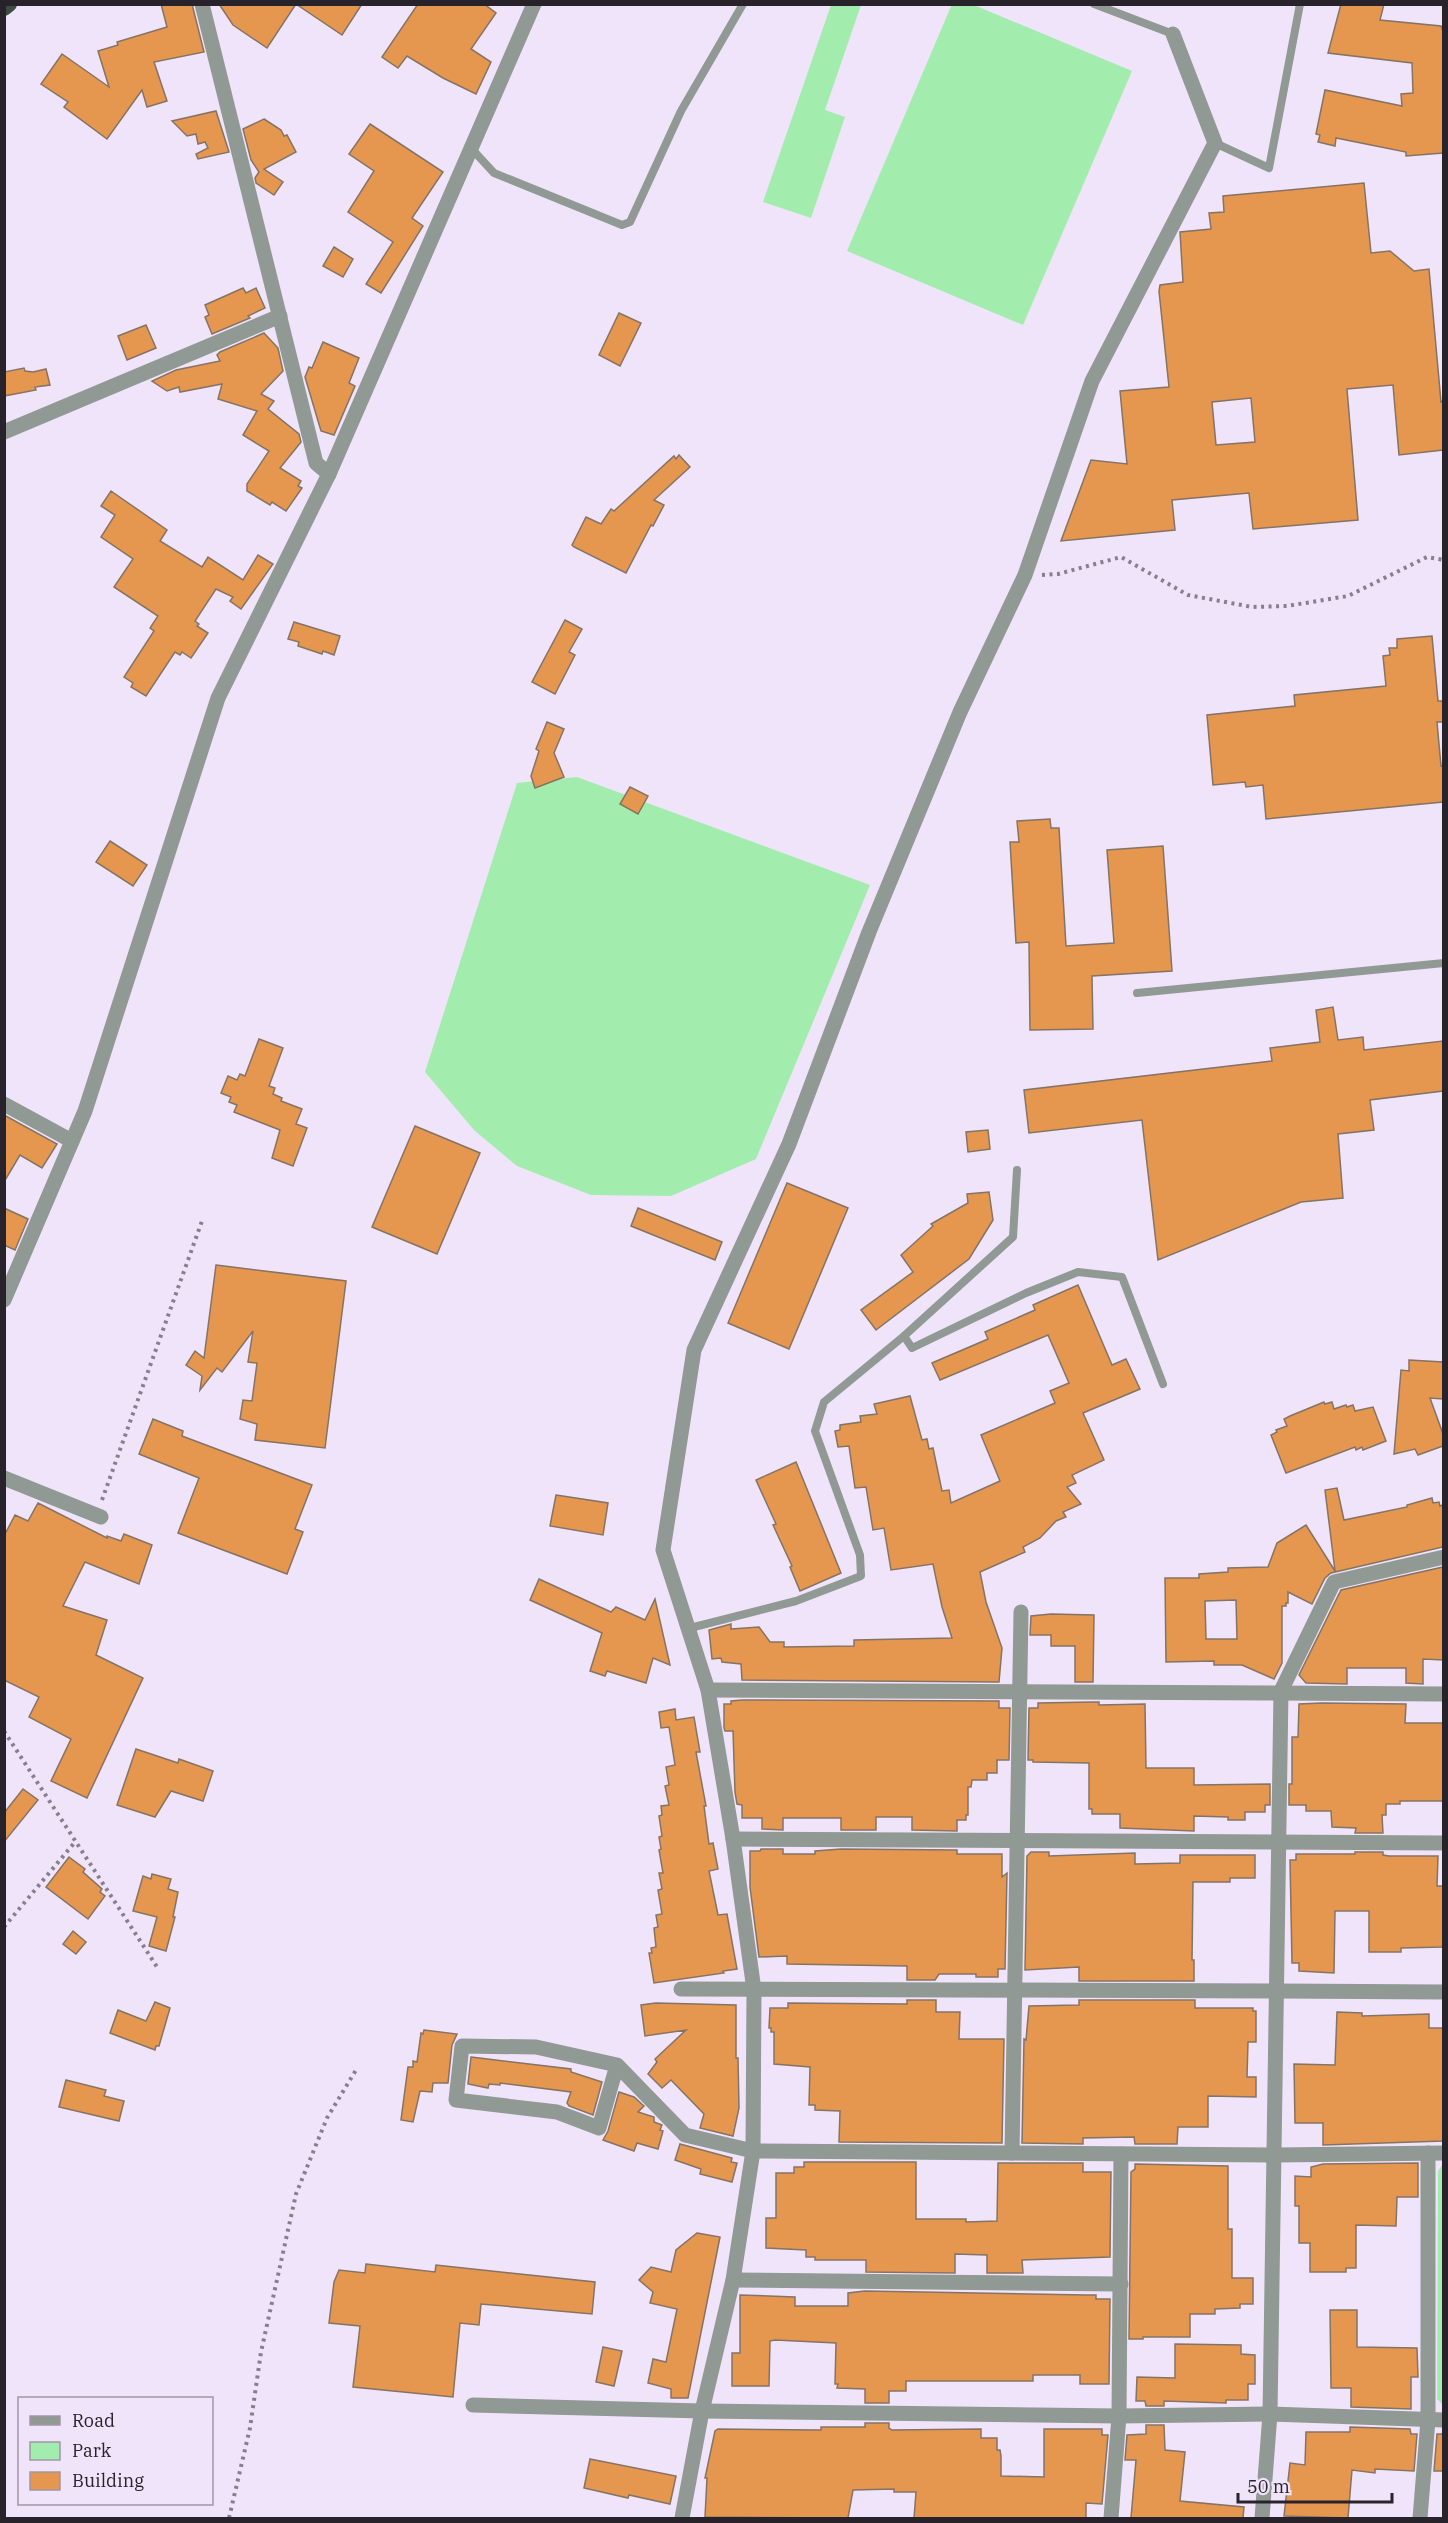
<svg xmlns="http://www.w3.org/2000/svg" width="1448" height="2523" viewBox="0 0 1448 2523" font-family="'IBM Plex Serif',serif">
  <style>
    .green { fill: #a2edad }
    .building { fill: #e5974f; stroke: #857365; stroke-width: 1.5; fill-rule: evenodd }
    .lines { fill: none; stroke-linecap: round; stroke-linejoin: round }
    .path { stroke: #877f8d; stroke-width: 4; stroke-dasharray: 3 4.5; stroke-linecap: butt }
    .service { stroke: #909993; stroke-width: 8 }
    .minor { stroke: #909993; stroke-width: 15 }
    .tertiary { stroke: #909993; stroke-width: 15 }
    .trunk { stroke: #3c4c41; stroke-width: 16 }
  </style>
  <rect width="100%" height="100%" fill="#f0e4fa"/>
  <!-- green -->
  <g class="green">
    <polygon points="952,4 974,5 1132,71 1023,325 847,251"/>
    <polygon points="831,5 861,5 825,110 845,117 811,218 763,202"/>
    <polygon points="577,777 870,885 756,1159 671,1196 591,1195 517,1166 474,1130 425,1072 517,783"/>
    <polygon points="1443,2164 1443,2405 1437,2399 1438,2171"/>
  </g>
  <!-- building -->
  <g class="building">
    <polygon points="161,4 192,4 204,52 154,62 167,101 147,107 142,90 107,139 64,107 68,102 41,84 62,54 109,87 98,51 118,45 117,42 167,27"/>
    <polygon points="219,4 296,4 267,48 233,25"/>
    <polygon points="296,4 362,4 342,35"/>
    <polygon points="418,4 484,4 496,13 471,49 491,62 476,94 443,78 407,56 398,68 382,57"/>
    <polygon points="1341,4 1384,4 1380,20 1441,26 1443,31 1443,153 1406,156 1406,152 1336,138 1335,146 1318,142 1320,135 1316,134 1325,90 1402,106 1401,94 1413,93 1412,63 1328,53"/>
    <polygon points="216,111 229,152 198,159 196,154 208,148 205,142 198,144 196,134 187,136 172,121"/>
    <polygon points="264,119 281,130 284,136 287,135 296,152 264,169 283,182 274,195 256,183 255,178 259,172 251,160 243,129"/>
    <polygon points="370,124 443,172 412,218 423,226 381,293 366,284 393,242 348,212 374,171 349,154"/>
    <path d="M1364 183 1371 253 1390 251 1414 271 1429 269 1441 402 1443 401V450L1399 455 1393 385 1347 389 1358 520 1253 529 1249 493 1172 500 1175 530 1061 541 1091 460 1127 464 1120 391 1169 387 1159 291 1160 285 1183 282 1180 232 1211 229 1209 213 1224 212 1223 196ZM1251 398 1255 442 1216 445 1212 402Z"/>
    <polygon points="334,247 353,259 343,277 323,266"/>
    <polygon points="243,288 246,293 256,288 265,308 248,316 250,318 212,334 205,317 209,315 205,305"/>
    <polygon points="619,313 641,323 620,366 599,355"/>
    <polygon points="146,325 156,348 127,360 118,336"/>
    <polygon points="264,333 278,348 283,371 261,394 274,401 268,409 299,434 301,442 280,468 301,481 298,486 302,488 286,511 272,502 270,505 247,491 247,484 269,451 243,435 257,411 218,399 222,384 180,392 179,387 167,391 152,381 176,370 220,361 217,355 220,352"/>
    <polygon points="323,342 359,358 349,383 355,386 334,435 321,431 305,377 309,367 312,368"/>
    <polygon points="24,368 25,371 33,372 46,369 50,385 35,387 36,390 4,396 4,372"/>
    <polygon points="679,455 690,467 654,500 664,505 653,526 651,525 626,573 574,547 572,545 586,517 601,524 611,509 614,511 674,456 676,459"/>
    <polygon points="111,491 167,530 160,541 202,567 208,557 243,580 258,555 273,564 241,609 230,601 233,597 216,589 195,621 199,624 197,626 208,633 191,658 182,652 180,655 175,652 146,696 131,687 133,683 124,677 154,631 150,628 158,616 114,587 133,559 101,537 115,515 101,506"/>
    <polygon points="565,620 582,629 569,652 575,655 555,694 532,682"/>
    <polygon points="294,622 340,636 334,655 323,651 322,654 298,646 299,642 288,639"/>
    <polygon points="1432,636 1438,701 1443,701 1443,722 1437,722 1441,766 1443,766 1443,802 1266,819 1263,785 1246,787 1245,782 1213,785 1207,715 1295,706 1294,695 1386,686 1383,656 1390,655 1389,648 1397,648 1397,639"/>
    <polygon points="547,722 564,729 554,753 564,777 535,788 531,776 539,751 536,749"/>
    <polygon points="630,787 648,796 638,814 620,804"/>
    <polygon points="1050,819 1051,828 1059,828 1066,946 1114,943 1107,850 1163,846 1172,971 1092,976 1093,1029 1030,1030 1029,942 1016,943 1010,842 1019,842 1017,821"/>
    <polygon points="110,841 147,865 133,886 96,862"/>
    <polygon points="1333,1007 1338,1040 1363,1037 1364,1050 1443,1041 1443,1091 1370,1100 1374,1130 1338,1134 1343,1198 1301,1202 1158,1260 1142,1120 1029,1133 1024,1090 1272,1061 1270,1048 1320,1042 1316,1010"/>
    <polygon points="259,1039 283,1048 269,1086 275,1088 273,1094 282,1098 281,1101 302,1109 296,1124 307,1128 293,1166 272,1158 280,1130 234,1112 237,1105 229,1102 231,1097 221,1093 228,1076 237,1080 240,1074 245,1076"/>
    <polygon points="4,1115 57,1144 42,1168 20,1155 4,1182"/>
    <polygon points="415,1126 480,1153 437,1254 372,1227"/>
    <polygon points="988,1130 990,1149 968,1152 966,1132"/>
    <polygon points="787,1183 848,1208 789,1349 728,1323"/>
    <polygon points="989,1192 993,1220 969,1259 876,1330 861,1310 913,1272 901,1255 933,1226 931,1224 968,1203 967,1194"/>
    <polygon points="4,1208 28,1219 15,1250 4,1245"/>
    <polygon points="638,1208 722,1242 715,1260 631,1226"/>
    <polygon points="216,1265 346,1281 325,1448 255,1440 257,1424 240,1419 243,1400 252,1401 257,1363 248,1362 253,1331 222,1372 217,1368 200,1390 202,1376 186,1365 195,1351 204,1358"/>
    <polygon points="1078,1285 1112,1365 1126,1359 1140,1389 1083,1413 1104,1460 1072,1475 1076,1483 1067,1487 1081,1504 1063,1512 1066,1517 1056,1521 1040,1538 1023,1547 1025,1552 980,1572 986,1602 1002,1648 999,1682 742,1680 741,1664 722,1662 721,1658 712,1659 709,1630 731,1624 731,1629 759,1627 770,1642 784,1642 784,1647 854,1646 854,1640 952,1638 942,1607 933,1564 891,1570 884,1528 873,1530 866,1487 855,1488 849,1446 838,1447 835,1431 840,1430 840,1425 861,1422 860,1416 877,1414 874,1404 910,1396 922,1440 927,1439 929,1449 933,1448 942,1491 949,1490 951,1503 1000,1481 981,1435 1055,1403 1050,1391 1069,1383 1048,1335 940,1380 932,1363 988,1339 985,1332 1035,1310 1033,1305"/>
    <polygon points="1409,1360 1443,1362 1443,1399 1430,1398 1443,1434 1443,1446 1418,1455 1415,1449 1394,1454 1401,1370 1409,1371"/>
    <polygon points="1324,1402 1325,1404 1332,1402 1334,1409 1346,1405 1347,1407 1353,1405 1355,1411 1373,1407 1386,1441 1363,1450 1362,1447 1356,1450 1355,1447 1286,1473 1271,1435 1277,1432 1276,1430 1287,1426 1284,1419 1290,1416"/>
    <polygon points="153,1419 183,1431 182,1436 312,1485 295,1529 303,1532 287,1574 178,1533 199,1478 139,1454"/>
    <polygon points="796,1462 841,1573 800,1591 790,1567 792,1566 773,1525 776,1524 756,1480"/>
    <path d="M1337 1488 1344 1520 1407 1507V1505L1432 1498 1433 1503 1439 1502 1440 1506 1443 1505V1547L1331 1573 1325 1578 1312 1604 1288 1592V1603H1286V1606H1282V1663L1274 1679 1242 1665H1214V1661L1166 1662 1165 1578H1199V1574L1228 1572V1568L1268 1567 1277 1543 1306 1525 1335 1571 1325 1490ZM1236 1600 1237 1639H1206L1205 1601Z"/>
    <polygon points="556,1495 608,1503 603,1535 550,1526"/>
    <polygon points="38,1503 107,1538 107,1536 121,1541 124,1534 152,1545 139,1584 85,1562 63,1606 107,1620 96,1655 143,1678 87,1798 51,1781 71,1739 29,1717 39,1697 4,1680 4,1536 15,1515 28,1521"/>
    <polygon points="1443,1567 1443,1660 1423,1659 1423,1684 1406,1683 1406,1668 1347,1668 1347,1684 1306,1683 1299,1675 1341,1590"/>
    <polygon points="539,1579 611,1612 616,1607 645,1620 655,1599 670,1665 653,1658 646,1683 607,1671 605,1676 590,1671 602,1633 530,1600"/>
    <polygon points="1051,1614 1094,1615 1093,1682 1075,1682 1075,1646 1051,1646 1051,1635 1030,1635 1031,1616"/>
    <polygon points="742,1700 999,1701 999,1708 1010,1708 1009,1760 997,1760 997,1773 987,1773 987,1780 972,1780 971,1787 968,1787 968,1815 966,1815 966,1820 957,1820 957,1831 912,1830 912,1817 876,1817 876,1830 841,1830 841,1818 783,1818 783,1830 762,1829 762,1818 742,1818 742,1805 737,1804 735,1792 733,1731 725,1731 724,1728 724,1704 731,1704 731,1701"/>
    <polygon points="1093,1702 1099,1702 1099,1705 1145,1704 1146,1768 1194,1768 1194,1785 1270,1784 1270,1805 1265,1805 1265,1812 1245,1812 1245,1820 1228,1820 1228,1817 1194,1816 1194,1831 1120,1828 1120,1814 1092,1814 1092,1809 1089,1809 1089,1763 1033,1762 1033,1760 1028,1760 1029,1708 1038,1708 1038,1703"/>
    <polygon points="1322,1703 1406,1704 1405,1723 1443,1723 1443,1801 1400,1801 1400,1804 1386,1804 1386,1815 1382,1815 1383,1833 1355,1833 1356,1828 1332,1827 1331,1811 1306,1811 1306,1805 1289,1805 1289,1784 1292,1784 1292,1737 1298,1737 1299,1704"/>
    <polygon points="675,1709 676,1720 694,1717 700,1752 696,1752 706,1806 704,1806 709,1844 713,1843 718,1869 709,1871 718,1915 727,1914 737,1969 723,1971 724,1973 654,1983 649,1953 652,1953 651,1948 656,1947 654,1928 658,1927 656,1915 662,1914 658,1890 662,1889 659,1873 663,1873 659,1850 661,1849 659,1837 662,1836 659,1816 662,1815 661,1806 669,1805 665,1786 669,1785 666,1767 675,1765 669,1727 661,1728 659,1712"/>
    <polygon points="136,1749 178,1763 179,1759 213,1771 203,1801 171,1791 155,1817 117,1805"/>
    <polygon points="23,1789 38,1800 4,1842 4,1813"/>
    <polygon points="761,1849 783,1849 783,1854 815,1854 815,1851 841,1849 957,1850 957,1854 1002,1854 1002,1877 1007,1873 1005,1969 998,1969 998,1977 976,1977 976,1974 939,1974 935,1980 907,1980 907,1966 787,1964 787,1956 759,1957 750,1887 750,1851 760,1851"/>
    <polygon points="1031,1852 1049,1852 1049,1856 1135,1853 1135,1864 1180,1863 1180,1855 1255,1855 1255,1878 1230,1878 1230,1882 1193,1882 1192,1960 1194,1960 1194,1981 1079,1981 1079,1967 1025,1970 1027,1856"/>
    <polygon points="1355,1852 1383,1852 1383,1855 1389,1856 1438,1856 1437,1886 1443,1886 1443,1947 1401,1948 1401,1952 1369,1952 1369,1911 1335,1911 1334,1973 1299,1971 1299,1963 1292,1963 1290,1860 1296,1860 1296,1854 1355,1854"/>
    <polygon points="69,1857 85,1869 83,1872 102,1889 100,1892 105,1896 88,1919 46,1887"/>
    <polygon points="152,1874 171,1879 168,1889 178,1892 173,1917 175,1917 166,1951 149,1946 157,1917 133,1911 143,1876 151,1879"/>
    <polygon points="73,1931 86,1942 76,1954 63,1944"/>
    <polygon points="907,2000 936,2000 936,2012 960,2012 959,2039 1004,2039 1002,2143 839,2142 840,2111 815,2110 815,2105 809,2105 810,2067 774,2064 774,2032 771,2032 771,2028 769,2028 770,2008 788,2008 788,2003 907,2004"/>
    <polygon points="1079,2000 1195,2000 1195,2008 1253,2008 1253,2011 1256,2011 1256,2042 1248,2042 1247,2077 1256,2077 1256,2097 1208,2096 1208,2127 1178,2127 1177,2144 1135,2144 1134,2137 1083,2138 1083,2144 1022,2143 1024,2039 1026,2040 1029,2006 1079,2005"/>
    <polygon points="155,2002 170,2008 159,2046 156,2046 155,2050 110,2033 118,2010 146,2021"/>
    <polygon points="656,2003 736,2005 736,2058 738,2058 739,2108 733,2136 700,2128 704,2114 671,2080 662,2088 648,2074 657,2062 655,2059 686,2030 645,2036 641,2005"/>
    <polygon points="1337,2012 1362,2013 1362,2016 1429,2014 1429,2028 1443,2028 1443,2141 1323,2145 1323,2123 1295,2123 1294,2064 1335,2065"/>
    <polygon points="424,2030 457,2034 452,2045 448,2083 433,2083 432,2092 420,2091 413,2122 401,2120 408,2067 413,2067 413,2061 417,2062 421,2033 423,2034"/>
    <polygon points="471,2057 571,2069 571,2072 602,2082 593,2115 569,2106 567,2103 571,2092 500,2083 500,2085 489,2084 488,2088 468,2084"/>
    <polygon points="66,2080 106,2090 104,2096 124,2101 119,2121 59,2107"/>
    <polygon points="619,2092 634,2097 644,2106 638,2112 654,2117 654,2122 662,2125 660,2130 663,2131 658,2149 637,2143 634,2151 603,2140 608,2131"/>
    <polygon points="680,2144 732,2158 731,2162 737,2163 732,2182 700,2174 701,2169 675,2160"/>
    <polygon points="804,2162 916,2162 916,2219 966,2219 966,2222 997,2221 998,2163 1083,2163 1083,2172 1111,2172 1110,2257 1022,2260 1023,2273 987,2273 987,2255 955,2254 955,2273 866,2272 866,2260 815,2260 815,2257 806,2257 806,2250 766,2248 766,2218 776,2218 776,2173 794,2173 794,2167 804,2167"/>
    <polygon points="1418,2163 1418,2197 1397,2197 1396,2226 1356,2225 1356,2268 1346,2268 1346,2272 1310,2272 1310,2243 1299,2243 1299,2206 1295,2206 1295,2176 1311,2177 1311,2167 1323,2164"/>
    <polygon points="1135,2164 1228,2166 1228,2229 1232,2229 1232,2278 1253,2278 1253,2304 1240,2304 1240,2308 1215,2309 1215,2314 1190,2314 1190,2337 1143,2337 1143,2339 1129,2339 1131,2172 1135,2169"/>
    <polygon points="697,2233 720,2237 688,2398 671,2398 671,2389 648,2383 653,2359 666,2362 677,2309 650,2303 653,2292 639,2280 651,2267 671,2272 676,2250"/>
    <polygon points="366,2264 435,2272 436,2265 595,2282 592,2314 481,2304 479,2325 460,2323 453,2397 353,2387 360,2326 329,2323 334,2282 339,2270 365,2273"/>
    <polygon points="865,2291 1086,2295 1096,2295 1096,2299 1110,2299 1109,2384 1080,2384 1080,2375 1033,2375 1033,2381 906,2381 906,2391 889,2391 889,2403 865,2403 865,2389 837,2388 838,2384 835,2384 836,2343 775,2340 770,2341 769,2386 732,2386 732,2353 740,2353 740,2295 795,2297 795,2306 848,2306 848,2293"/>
    <polygon points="1330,2310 1357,2310 1357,2347 1417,2348 1418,2377 1411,2377 1411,2409 1351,2407 1351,2388 1331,2388"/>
    <polygon points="1175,2344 1241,2345 1241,2354 1255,2355 1255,2384 1248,2384 1248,2400 1226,2400 1226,2403 1164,2401 1164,2406 1146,2406 1145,2401 1136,2401 1137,2377 1175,2378"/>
    <polygon points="603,2347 622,2351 614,2386 596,2382"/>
    <polygon points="865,2423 889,2423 889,2428 892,2430 981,2429 981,2438 997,2438 997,2450 1000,2450 1001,2456 1001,2476 1044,2477 1044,2429 1102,2429 1102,2435 1108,2435 1102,2504 1086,2503 1086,2518 914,2518 916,2492 894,2492 894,2489 853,2490 848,2518 705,2517 707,2478 705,2478 715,2431 718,2429 821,2430 821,2427 865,2427"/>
    <polygon points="1146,2425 1164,2425 1165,2450 1185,2452 1180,2501 1244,2507 1243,2518 1131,2518 1136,2460 1125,2460 1127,2435 1146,2434"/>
    <polygon points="1350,2427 1410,2429 1411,2434 1417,2434 1414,2471 1375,2469 1375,2473 1352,2470 1348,2518 1284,2516 1290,2463 1305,2465 1306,2432 1350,2432"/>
    <polygon points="1437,2434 1443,2434 1443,2471 1434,2471"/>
    <polygon points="590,2459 676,2476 670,2504 629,2495 628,2498 584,2488"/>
  </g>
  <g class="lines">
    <!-- path -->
    <g class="path">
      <polyline points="1042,575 1058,574 1121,557 1188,595 1252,607 1287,606 1348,596 1427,557 1444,560"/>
      <polyline points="102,1500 202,1221"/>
      <polyline points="4,1731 159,1970"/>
      <polyline points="4,1927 75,1842"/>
      <polyline points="229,2518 250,2428 261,2352 296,2194 327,2118 356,2070"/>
    </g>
    <!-- service -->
    <g class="service">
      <polyline points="1094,4 1173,34"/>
      <polyline points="1215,143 1269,168 1300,4"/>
      <polyline points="470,147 494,173 622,225 630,222 681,111 743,4"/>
      <polyline points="1137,993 1444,963"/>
      <polyline points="904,1336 912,1348 1026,1293 1078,1272 1122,1277 1163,1384"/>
      <polyline points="690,1628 796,1601 861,1576 860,1555 815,1431 824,1402 904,1336 1013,1237 1017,1170"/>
    </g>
    <!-- minor -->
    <g class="minor">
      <polyline points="202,4 316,463 329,474"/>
      <polyline points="4,432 280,316"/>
      <polyline points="4,1104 72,1141"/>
      <polyline points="4,1300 85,1111 218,698 329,474 534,4"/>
      <polyline points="4,1478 101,1517"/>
      <polyline points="708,1690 1444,1694"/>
      <polyline points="1281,1691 1334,1582 1444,1557"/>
      <polyline points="733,1839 1444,1843"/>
      <polyline points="681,1989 1278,1991"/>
      <polyline points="617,2065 599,2128 557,2112 456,2100 462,2046 536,2047 617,2065 685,2135 753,2151 1276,2155 1444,2153"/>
      <polyline points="1012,2153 1021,1612"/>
      <polyline points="733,2280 1121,2284"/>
      <polyline points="473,2405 702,2411 1119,2416 1270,2414 1444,2420"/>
      <polyline points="682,2518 702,2411 733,2280 753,2151 754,1990 733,1839 708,1690 663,1550 694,1350 789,1144 869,932 960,712 1025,575 1092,381 1215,143 1173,34"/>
      <polyline points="1111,2518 1119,2416 1121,2154"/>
      <polyline points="1420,2518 1428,2420 1428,2153"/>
    </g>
    <!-- tertiary -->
    <g class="tertiary">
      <polyline points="1278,1991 1444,1992"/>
      <polyline points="1262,2518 1270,2414 1281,1691"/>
    </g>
    <!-- trunk -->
    <polyline class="trunk" points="4,8 9,4"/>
  </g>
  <!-- border -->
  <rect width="1448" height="2523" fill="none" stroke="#28232b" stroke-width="12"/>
  <!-- legend -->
  <rect x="18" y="2397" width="195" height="108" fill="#f0e4fa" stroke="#a097a7" stroke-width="1.5"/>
  <rect x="30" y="2416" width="30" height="9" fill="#909993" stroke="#a097a7" stroke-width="1.5"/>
  <text x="72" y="2427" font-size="18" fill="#28232b">Road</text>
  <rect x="30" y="2442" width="30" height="18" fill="#a2edad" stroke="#a097a7" stroke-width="1.5"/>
  <text x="72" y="2457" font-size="18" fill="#28232b">Park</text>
  <rect x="30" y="2472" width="30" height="18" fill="#e5974f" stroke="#a097a7" stroke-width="1.5"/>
  <text x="72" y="2487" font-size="18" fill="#28232b">Building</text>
  <!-- scale -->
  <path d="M1238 2493v9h154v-9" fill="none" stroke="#28232b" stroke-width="3"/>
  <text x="1247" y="2493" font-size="18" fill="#28232b" stroke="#f0e4fa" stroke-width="4.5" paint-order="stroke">50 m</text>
</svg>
